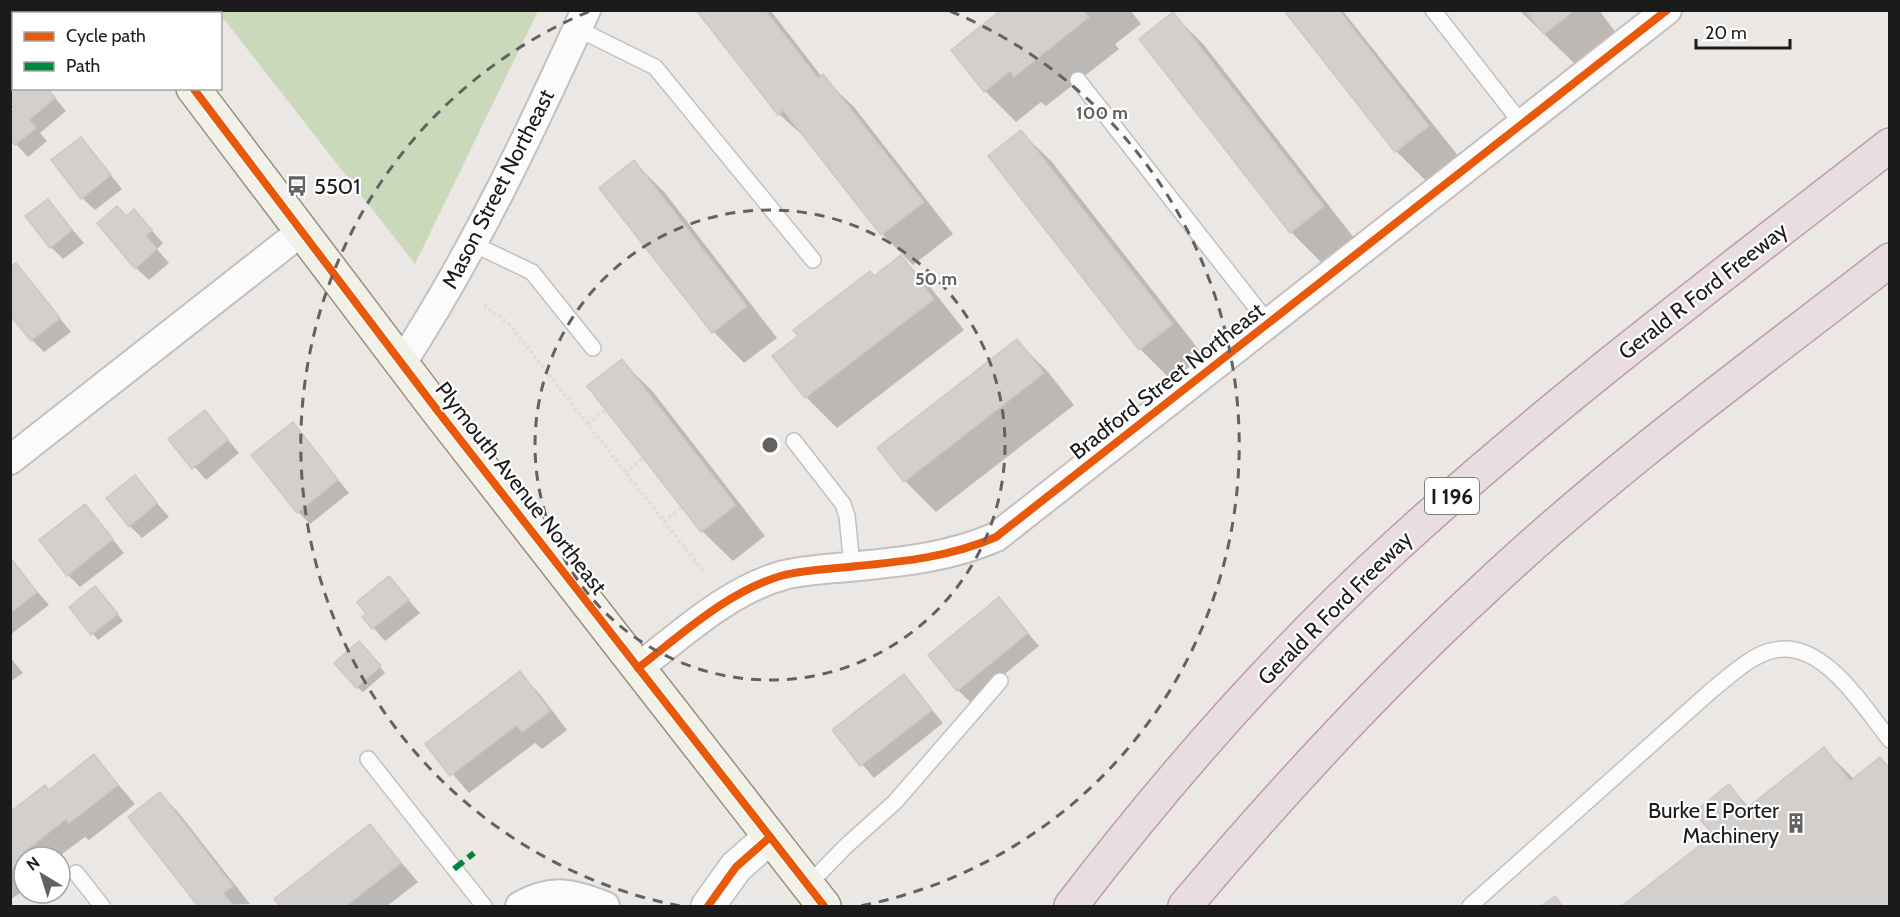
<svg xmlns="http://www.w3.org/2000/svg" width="1900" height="917" viewBox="0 0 1900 917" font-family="Cabin,sans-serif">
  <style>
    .forest { fill: #c9d9b9 }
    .shadow { fill: #0003 }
    .building { fill: #d2cfcd; stroke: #cdc8c5; stroke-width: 1.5 }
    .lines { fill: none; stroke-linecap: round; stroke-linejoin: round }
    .service-casing { stroke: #c2c1c0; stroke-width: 18 }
    .minor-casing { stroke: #c2c1c0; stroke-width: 32 }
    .tertiary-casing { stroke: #c2c1c0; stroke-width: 36 }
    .secondary-casing { stroke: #94927c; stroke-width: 36 }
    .motorway-casing { stroke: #bf9bab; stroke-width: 36 }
    .path { stroke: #ead7d8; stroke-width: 4; stroke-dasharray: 3 3; stroke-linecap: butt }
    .service { stroke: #fcfbfb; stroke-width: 15 }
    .minor { stroke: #fcfbfb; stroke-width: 28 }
    .tertiary { stroke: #fcfbfb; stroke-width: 33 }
    .secondary { stroke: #f2f1e8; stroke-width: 33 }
    .motorway { stroke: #e9dde1; stroke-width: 33 }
    .quiet { stroke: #00873e; stroke-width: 6; stroke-dasharray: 12 6; stroke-linecap: butt }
    .cycleway-casing { stroke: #fff; stroke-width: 11 }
    .cycleway { stroke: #e8590c; stroke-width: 8 }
    .ring { fill: none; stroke: #636261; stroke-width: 3; stroke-dasharray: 10 8 }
    .labels { text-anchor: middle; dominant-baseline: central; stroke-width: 4.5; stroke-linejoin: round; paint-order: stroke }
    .shield { fill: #fff; stroke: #5f5f5f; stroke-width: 1.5 }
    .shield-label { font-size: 21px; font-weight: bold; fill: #1b1b1b }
    .poi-label { font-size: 22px; fill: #1b1b1b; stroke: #fff; text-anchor: start }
    .street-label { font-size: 22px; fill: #1b1b1b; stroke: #fff }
    .centre { fill: #636261; stroke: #fff; stroke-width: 3 }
    .ring-label { font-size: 18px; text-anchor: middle; font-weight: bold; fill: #636261; stroke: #fff; stroke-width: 4.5; stroke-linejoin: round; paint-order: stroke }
  </style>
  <rect width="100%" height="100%" fill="#eae7e4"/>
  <!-- forest -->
  <polygon class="forest" points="217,11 538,11 415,264 220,14"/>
  <!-- shadow -->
  <g class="shadow">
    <polygon points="698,10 770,10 822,77 854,107 953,234 913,265 882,234 811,143 779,114"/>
    <polygon points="1003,10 1130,10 1141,24 1115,44 1119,49 1046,106 1041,102 1016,122 985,91 953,50"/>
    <polygon points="1292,10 1342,10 1459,157 1427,182 1396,151 1288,13"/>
    <polygon points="1519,10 1599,10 1616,33 1575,64"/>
    <polygon points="1173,14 1204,45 1354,238 1322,263 1291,232"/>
    <polygon points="14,88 47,88 66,111 40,133 47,141 28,157 10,138 17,110"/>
    <polygon points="1021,132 1052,162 1203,355 1171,380 1140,349 990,156"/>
    <polygon points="81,139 122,189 95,210 82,198"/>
    <polygon points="634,162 665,193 777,338 744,363 714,332"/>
    <polygon points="48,201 84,243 63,259 51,247"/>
    <polygon points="127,218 146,224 163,243 157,249 169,263 149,280 136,268"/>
    <polygon points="901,257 931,288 964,330 837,428 806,397 874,278"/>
    <polygon points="16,265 71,332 44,352 32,340"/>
    <polygon points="1017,341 1048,372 1074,405 936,512 905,481 880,448"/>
    <polygon points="622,361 653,392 765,536 733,561 702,531"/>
    <polygon points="205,412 239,453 206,480 170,439"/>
    <polygon points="293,424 349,493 310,524 298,512"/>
    <polygon points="135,477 169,517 142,538 130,526"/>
    <polygon points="85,506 124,553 80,587 68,575"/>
    <polygon points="12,562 49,605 10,635 10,564"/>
    <polygon points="389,578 420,613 385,641 364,617"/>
    <polygon points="101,594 123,621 98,640 71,607"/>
    <polygon points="999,599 1039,646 970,702 958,690"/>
    <polygon points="365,649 385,673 363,692 357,687"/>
    <polygon points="10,657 23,673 10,682"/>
    <polygon points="519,673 538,692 567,730 542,749 535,743 469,793 427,744"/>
    <polygon points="904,676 943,723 874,778 834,731"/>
    <polygon points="1824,749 1855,780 1890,769 1890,906 1625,906 1715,835 1729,786 1750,808"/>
    <polygon points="94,756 135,804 89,840 85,837 58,857 24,857 24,890 10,900 10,814 49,791"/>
    <polygon points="160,794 178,812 250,904 200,906 130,817"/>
    <polygon points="370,826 418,882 387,906 282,906 276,900"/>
  </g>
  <!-- building -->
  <g class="building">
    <polygon points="696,10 765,10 818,78 823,74 924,202 881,235 783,110 778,115"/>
    <polygon points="1001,10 1088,10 1085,13 1089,17 1014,77 1010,71 984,92 951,50"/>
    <polygon points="1289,10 1339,10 1429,126 1395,152 1286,13"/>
    <polygon points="1525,10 1575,10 1544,34"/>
    <polygon points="1173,12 1324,206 1290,233 1139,39"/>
    <polygon points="14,59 14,88 47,88 55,98 29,120 36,128 15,145 10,140 10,113 15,110 10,104 10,61"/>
    <polygon points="1021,130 1173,324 1139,350 988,156"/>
    <polygon points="81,137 111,175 81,199 51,160"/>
    <polygon points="634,160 747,306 712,333 599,188"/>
    <polygon points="48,199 72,230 50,248 25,216"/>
    <polygon points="117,206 126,216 134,209 152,230 146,236 157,249 135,269 97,223"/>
    <polygon points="901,255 934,299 805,398 772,356 798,336 793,330 870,271 874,276"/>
    <polygon points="16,263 60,318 31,341 10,315 10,267"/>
    <polygon points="1017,339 1044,373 904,482 877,448"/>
    <polygon points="622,359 736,505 701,532 587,386"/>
    <polygon points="205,410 228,440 192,469 168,439"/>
    <polygon points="293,422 338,480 297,513 251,455"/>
    <polygon points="135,475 157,503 129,527 106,498"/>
    <polygon points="85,504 113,539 67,576 39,540"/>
    <polygon points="12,560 37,592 10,613 10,561"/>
    <polygon points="389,576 409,600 372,629 362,617 366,614 357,602"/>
    <polygon points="95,586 118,614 91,635 69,607"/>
    <polygon points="999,597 1028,633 957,691 928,655"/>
    <polygon points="359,641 381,666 356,688 334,663"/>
    <polygon points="520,671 550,711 522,732 517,725 450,776 425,744"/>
    <polygon points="904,674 932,710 860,766 832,730"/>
    <polygon points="1824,747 1850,781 1880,757 1890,769 1890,906 1622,906 1713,835 1694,812 1729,784 1747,808"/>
    <polygon points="94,754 118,785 69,823 66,819 24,852 27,856 10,869 10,812 45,785 49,790"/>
    <polygon points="160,792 233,886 223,893 234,906 198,906 128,817"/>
    <polygon points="370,824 401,863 346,906 280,906 274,899"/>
    <polygon points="1555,896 1562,906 1542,906"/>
  </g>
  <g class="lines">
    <!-- service casing -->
    <g class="service-casing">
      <g id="service">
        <polyline points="1433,10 1522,124"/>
        <polyline points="578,29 655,67 813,260"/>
        <polyline points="1078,80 1269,324"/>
        <polyline points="473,244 532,272 593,348"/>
        <polyline points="794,441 843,504 847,516 852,566"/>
        <polyline points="368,759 484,906"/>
        <polyline points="76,873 102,906"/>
        <polyline points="807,886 846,846 895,802 1000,681"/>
        <path d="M1470 906 1712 690C1730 676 1752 654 1775 650 1824 640 1864 708 1890 740"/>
      </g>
    </g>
    <!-- minor casing -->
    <g class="minor-casing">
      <g id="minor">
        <path d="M401 364C474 252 531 131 586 10"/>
        <polyline points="10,460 302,231"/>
        <path d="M638 668C682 634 729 590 784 575 805 570 827 569 848 567 899 562 948 558 996 537L1667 10"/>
        <path d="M520 906C553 888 572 893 605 906"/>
      </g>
    </g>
    <!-- tertiary casing -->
    <g class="tertiary-casing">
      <polyline id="tertiary" points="708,906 736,867 770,837"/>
    </g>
    <!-- secondary casing -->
    <g class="secondary-casing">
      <g id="secondary">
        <polyline points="133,10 136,14"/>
        <polyline points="193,88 437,410 824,906"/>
      </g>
    </g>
    <!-- motorway casing -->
    <g class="motorway-casing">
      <g id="motorway">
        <path d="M1071 906C1169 778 1276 656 1395 547 1552 403 1722 276 1890 145"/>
        <path d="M1185 906C1278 796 1376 689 1482 591 1609 471 1752 367 1890 260"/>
      </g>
    </g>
    <!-- path -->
    <g class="path">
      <polyline points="484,305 509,324 703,571"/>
      <polyline points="588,424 606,410"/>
      <polyline points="625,472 642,459"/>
      <polyline points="664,521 682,507"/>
    </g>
    <!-- service -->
    <use href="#service" class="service"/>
    <!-- minor -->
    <use href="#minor" class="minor"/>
    <!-- tertiary -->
    <use href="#tertiary" class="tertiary"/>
    <!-- secondary -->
    <use href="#secondary" class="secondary"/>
    <!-- motorway -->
    <use href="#motorway" class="motorway"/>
    <!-- quiet -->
    <polyline class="quiet" points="454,869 474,853"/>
    <!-- cycleway casing -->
    <g class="cycleway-casing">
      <g id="cycleway">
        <polyline points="193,88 437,410 824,906"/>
        <path d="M638 668C682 634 729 590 784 575 805 570 827 569 848 567 899 562 948 558 996 537L1667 10"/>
        <polyline points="708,906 736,867 770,837"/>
      </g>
    </g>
    <!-- cycleway -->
    <use href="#cycleway" class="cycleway"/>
  </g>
  <!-- distance rings -->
  <g class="ring">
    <circle cx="770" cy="445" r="235"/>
    <path d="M680 906A470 470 0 0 1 590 11M950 11A470 470 0 0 1 860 906"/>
  </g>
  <!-- icons -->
  <defs>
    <g id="bus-bare" transform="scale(1.62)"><path d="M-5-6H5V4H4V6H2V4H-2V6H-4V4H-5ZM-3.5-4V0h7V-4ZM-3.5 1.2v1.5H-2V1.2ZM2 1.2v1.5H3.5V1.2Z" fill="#636261" stroke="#fff" stroke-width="2.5" paint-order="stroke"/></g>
    <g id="building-bare" transform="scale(1.62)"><path d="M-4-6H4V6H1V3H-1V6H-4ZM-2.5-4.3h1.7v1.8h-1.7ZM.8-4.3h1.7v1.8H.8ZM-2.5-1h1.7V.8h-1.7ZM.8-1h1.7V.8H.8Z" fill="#636261" stroke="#fff" stroke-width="2.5" paint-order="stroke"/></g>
  </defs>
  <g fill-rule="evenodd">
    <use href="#bus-bare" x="297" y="186"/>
    <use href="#building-bare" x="1796" y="823"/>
  </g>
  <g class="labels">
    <!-- shield labels -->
    <rect class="shield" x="1425" y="478" width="54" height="36" rx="4.5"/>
    <g class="shield-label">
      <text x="1452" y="496">I 196</text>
    </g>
    <!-- poi labels -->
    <g class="poi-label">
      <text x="314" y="186">5501</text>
      <text x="1779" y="810" text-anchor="end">Burke E Porter<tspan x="1779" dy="25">Machinery</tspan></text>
    </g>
    <!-- street labels -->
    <g class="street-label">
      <text transform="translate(498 189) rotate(-63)">Mason Street Northeast</text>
      <text transform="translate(1703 291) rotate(-38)">Gerald R Ford Freeway</text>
      <text transform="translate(1167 381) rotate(-38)">Bradford Street Northeast</text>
      <text transform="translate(521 488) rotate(52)">Plymouth Avenue Northeast</text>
      <text transform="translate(1335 608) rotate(-45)">Gerald R Ford Freeway</text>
    </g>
  </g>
  <circle cx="770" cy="445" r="9" class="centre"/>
  <g class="ring-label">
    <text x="1102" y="119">100 m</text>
    <text x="936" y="285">50 m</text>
  </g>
  <!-- border -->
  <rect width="1900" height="917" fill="none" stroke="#1b1b1b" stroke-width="24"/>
  <!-- legend -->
  <rect x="12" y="12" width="210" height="78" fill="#ffffff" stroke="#a4a4a4" stroke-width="1.5"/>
  <rect x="24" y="32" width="30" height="9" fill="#e8590c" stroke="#a4a4a4" stroke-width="1.5"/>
  <text x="66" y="42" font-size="18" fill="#1b1b1b">Cycle path</text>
  <rect x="24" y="62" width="30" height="9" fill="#00873e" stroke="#a4a4a4" stroke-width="1.5"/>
  <text x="66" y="72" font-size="18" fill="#1b1b1b">Path</text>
  <!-- north arrow -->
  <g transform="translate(42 875) rotate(322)"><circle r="28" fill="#ffffff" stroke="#a4a4a4" stroke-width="1.5"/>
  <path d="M0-4.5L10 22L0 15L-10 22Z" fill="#636261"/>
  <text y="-9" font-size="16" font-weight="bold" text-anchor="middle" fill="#1b1b1b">N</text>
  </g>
  <!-- scale -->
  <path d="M1696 39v9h94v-9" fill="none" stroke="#1b1b1b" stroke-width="3"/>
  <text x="1705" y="39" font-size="18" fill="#1b1b1b" stroke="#ffffff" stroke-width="4.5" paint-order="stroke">20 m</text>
</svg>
